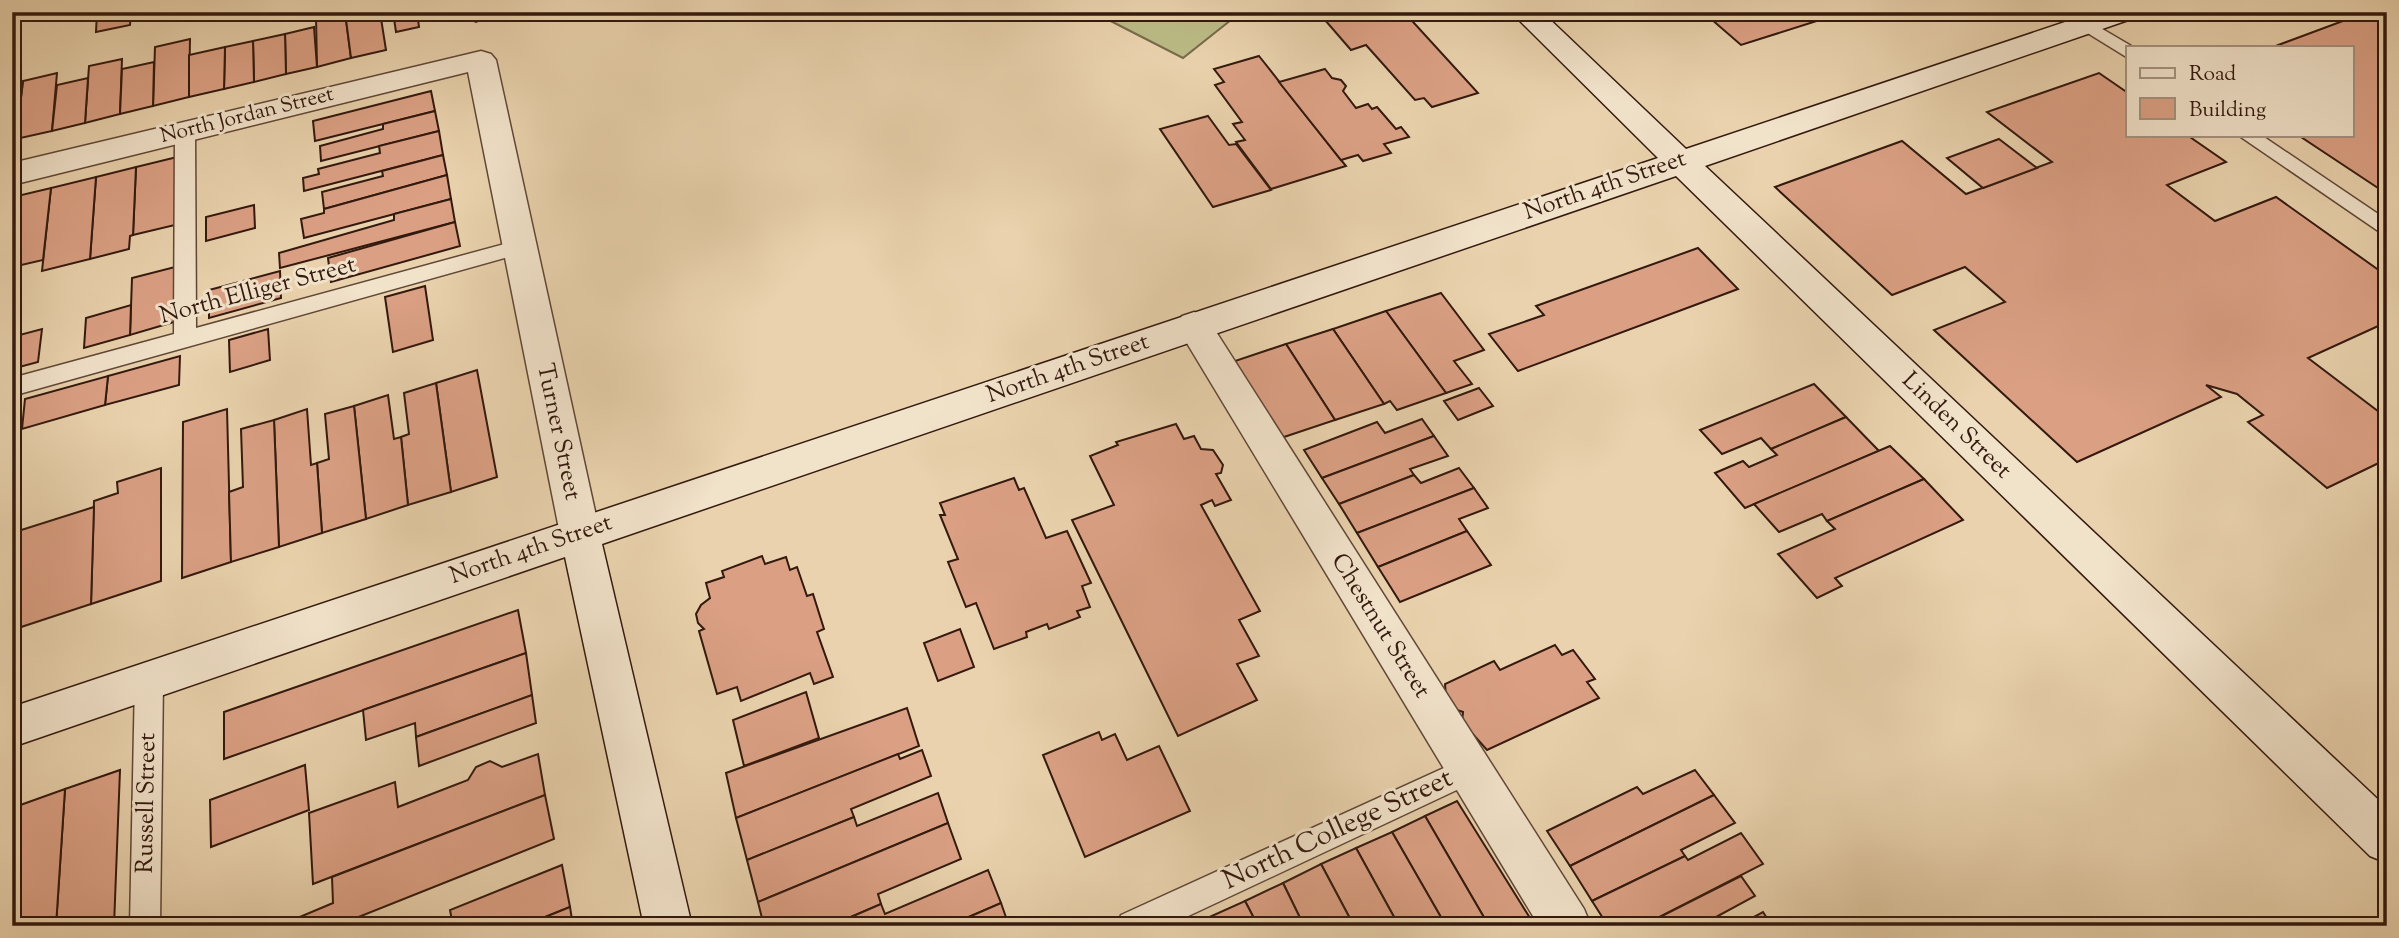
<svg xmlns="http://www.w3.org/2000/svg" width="2399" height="938" viewBox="0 0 2399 938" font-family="'Sorts Mill Goudy',serif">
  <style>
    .green { fill: #bbbb86; stroke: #776a4a; stroke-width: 2 }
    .building { fill: #dba084; stroke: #33190e; stroke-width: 2 }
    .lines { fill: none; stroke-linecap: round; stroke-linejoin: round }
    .lane-casing { stroke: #604736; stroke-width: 3 }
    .street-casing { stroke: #604736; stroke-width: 3 }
    .secondary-casing { stroke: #33190e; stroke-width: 3 }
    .path { stroke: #33190e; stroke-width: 3.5; stroke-dasharray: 2 2.5; stroke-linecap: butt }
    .lane { fill: #f1e2ca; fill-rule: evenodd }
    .street { fill: #f1e2ca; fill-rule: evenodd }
    .secondary { fill: #f1e2ca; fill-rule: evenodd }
    .labels { text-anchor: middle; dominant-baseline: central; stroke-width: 6; stroke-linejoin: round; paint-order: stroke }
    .far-street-label { font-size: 21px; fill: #33190e; stroke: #f1e2ca }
    .street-label { font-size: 24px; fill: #33190e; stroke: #f1e2ca }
    .near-street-label { font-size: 28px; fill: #33190e; stroke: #f1e2ca }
  </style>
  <rect width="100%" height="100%" fill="#e9d2ad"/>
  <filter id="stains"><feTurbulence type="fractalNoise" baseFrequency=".00286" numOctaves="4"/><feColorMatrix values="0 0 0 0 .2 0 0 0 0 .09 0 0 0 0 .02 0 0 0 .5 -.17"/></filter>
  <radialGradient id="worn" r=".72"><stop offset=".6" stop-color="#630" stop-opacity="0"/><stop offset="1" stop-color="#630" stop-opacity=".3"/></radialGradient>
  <!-- green -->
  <polygon class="green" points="1093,12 1241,12 1183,58"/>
  <!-- building -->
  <g class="building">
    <polygon points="97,12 131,12 130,25 96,32"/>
    <polygon points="332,12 345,12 351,58 317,67 316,17"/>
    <polygon points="345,12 380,12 386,50 351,58"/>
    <polygon points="393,12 417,12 419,27 396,32"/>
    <polygon points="1318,12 1404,12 1478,93 1432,107 1424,98 1415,100 1366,45 1351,50"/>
    <polygon points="1703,12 1845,12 1741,45"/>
    <polygon points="2367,12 2387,12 2387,194 2298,135 2352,135 2352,47 2273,47"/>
    <polygon points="314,27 317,67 286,74 285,34"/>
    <polygon points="285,34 286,74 254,82 253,41"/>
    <polygon points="190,39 189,97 153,106 155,47"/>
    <polygon points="253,41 254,82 224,89 225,47"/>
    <polygon points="225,47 224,89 189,97 189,55"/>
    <polygon points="1259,56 1341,160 1346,166 1271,189 1236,142 1245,140 1233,124 1242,122 1215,85 1224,82 1214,69"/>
    <polygon points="122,59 120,114 85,123 89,66"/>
    <polygon points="154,62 153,106 120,114 122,69"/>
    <polygon points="1325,69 1332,78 1341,80 1346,86 1343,91 1356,108 1368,104 1372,109 1377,107 1396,129 1401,127 1409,137 1384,144 1391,153 1363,161 1358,155 1341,160 1279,82"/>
    <polygon points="57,73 52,131 16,139 23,81"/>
    <polygon points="2099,73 2128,93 2128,135 2187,135 2226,162 2167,185 2215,221 2276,197 2387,276 2387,322 2308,358 2387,418 2387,459 2327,488 2248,422 2263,415 2237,394 2206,385 2221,397 2077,462 1934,330 2005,302 1965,267 1892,295 1775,187 1902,141 1966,194 2052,162 1987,112"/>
    <polygon points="88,78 85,123 52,131 57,85"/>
    <polygon points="23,81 16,139 12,140 12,84"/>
    <polygon points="431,91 435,111 315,141 313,121"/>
    <polygon points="435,111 439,131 321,161 320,146 383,129 383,124"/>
    <polygon points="1208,116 1229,145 1236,144 1271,190 1213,207 1160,129"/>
    <polygon points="439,131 443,155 304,191 303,178 319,174 318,169 380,153 379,146"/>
    <polygon points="1999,139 2037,168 1983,188 1947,158"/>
    <polygon points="443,155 447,175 324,209 322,192 383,176 382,171"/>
    <polygon points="177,157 175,225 133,235 136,167"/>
    <polygon points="136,167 133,235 130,236 129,249 90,259 96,177"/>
    <polygon points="447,175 451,199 304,238 301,219 324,213 324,209"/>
    <polygon points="96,177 90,259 42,271 51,188"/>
    <polygon points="51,188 43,260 17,266 20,236 12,238 13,197"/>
    <polygon points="451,199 455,222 280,268 279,253 394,220 394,214"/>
    <polygon points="254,205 255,228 206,241 206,217"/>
    <polygon points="455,222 460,246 331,282 328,258"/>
    <polygon points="1698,248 1738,289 1518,371 1489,334 1544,315 1536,306"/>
    <polygon points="175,267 174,322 130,335 132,278"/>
    <polygon points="280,271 281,298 209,318 209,290"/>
    <polygon points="425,286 433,340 393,352 385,297"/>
    <polygon points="1441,293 1484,350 1454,361 1472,384 1446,393 1386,311"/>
    <polygon points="131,305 130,335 84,348 86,318"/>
    <polygon points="1386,311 1446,393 1397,410 1390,401 1384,404 1333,329"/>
    <polygon points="42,329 38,362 12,369 12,337"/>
    <polygon points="268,329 270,360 230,372 229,340"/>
    <polygon points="1333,329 1384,404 1335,420 1286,344"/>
    <polygon points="1286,344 1335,420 1281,438 1235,361"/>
    <polygon points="180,356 179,385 105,405 108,376"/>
    <polygon points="477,370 497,477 451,492 436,383"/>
    <polygon points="108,376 105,405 22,429 25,399"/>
    <polygon points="436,383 451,492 408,505 401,437 409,434 404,393"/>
    <polygon points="1814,384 1846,417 1771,449 1761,438 1722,454 1700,430"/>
    <polygon points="1479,388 1493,406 1458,420 1444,401"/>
    <polygon points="388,395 394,439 401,437 408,505 366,519 354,406"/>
    <polygon points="20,403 17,435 12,436 12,405"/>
    <polygon points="354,406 366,519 322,533 317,463 329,459 325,414"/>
    <polygon points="227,409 231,562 182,578 183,422"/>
    <polygon points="307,409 311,465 317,463 322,533 279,547 274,420"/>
    <polygon points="1846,417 1879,451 1745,508 1715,473 1743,461 1749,467 1777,455 1771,449"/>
    <polygon points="1422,419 1434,436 1322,478 1304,450 1377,422 1385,433"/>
    <polygon points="274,420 279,547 231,562 229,492 243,487 241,429"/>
    <polygon points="1176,424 1184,439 1194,436 1201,449 1213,450 1223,465 1221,473 1216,474 1231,500 1215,506 1212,500 1201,505 1260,611 1239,620 1259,656 1237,664 1257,700 1178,736 1072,520 1114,505 1090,456 1118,445 1116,442"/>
    <polygon points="1434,436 1448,456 1410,469 1414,475 1339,504 1322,478"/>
    <polygon points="1890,446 1924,479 1827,521 1822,514 1779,532 1754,504"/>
    <polygon points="161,468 161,581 91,604 94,501 118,493 117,482"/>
    <polygon points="1459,468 1474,488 1357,533 1339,504 1414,475 1421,483"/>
    <polygon points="1014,478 1019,490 1024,488 1046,538 1067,531 1091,583 1082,586 1090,607 1077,611 1080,617 1049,629 1047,624 1026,632 1027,637 994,649 976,603 966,607 948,562 958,559 940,515 945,515 940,503"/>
    <polygon points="1924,479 1963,520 1835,578 1842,586 1817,598 1778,554 1835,529 1827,521"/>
    <polygon points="1474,488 1488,508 1459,519 1467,531 1378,567 1357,533"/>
    <polygon points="94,507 91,604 12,630 18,531"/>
    <polygon points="1467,531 1491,565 1400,602 1378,567"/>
    <polygon points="762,556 765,564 786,557 790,570 797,567 807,596 813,594 824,629 817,632 833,677 814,684 810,673 741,701 737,687 717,694 699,631 704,629 698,623 696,614 701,605 710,598 706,583 724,577 722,571"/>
    <polygon points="518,610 526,653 224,759 224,712"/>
    <polygon points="960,629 974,667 938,681 924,643"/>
    <polygon points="1555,645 1562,655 1573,650 1595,679 1587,682 1599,698 1487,750 1462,722 1463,712 1454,709 1446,696 1445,684 1494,661 1500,670"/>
    <polygon points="526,653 532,695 416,737 415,723 366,740 363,710"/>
    <polygon points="806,692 819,738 744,766 733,720"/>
    <polygon points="532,695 536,723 419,766 416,737"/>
    <polygon points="907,708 919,746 736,818 726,773"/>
    <polygon points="1099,732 1102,740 1115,734 1127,760 1159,746 1190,811 1085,857 1043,755"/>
    <polygon points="922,750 931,776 851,809 854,817 747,860 736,818 898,754 900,759"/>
    <polygon points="538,754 545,795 313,884 309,813 395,782 398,807 468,780 476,767 490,761 502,767"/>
    <polygon points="305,765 309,810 211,847 210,800"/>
    <polygon points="120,770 114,926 56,926 65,789"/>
    <polygon points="1695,770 1714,795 1570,866 1547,831 1637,787 1643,794"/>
    <polygon points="65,789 56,926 13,926 12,808"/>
    <polygon points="938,793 948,823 758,902 747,860 854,817 857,826"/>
    <polygon points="545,795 554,839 336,926 247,926 271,918 288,922 333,903 332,877"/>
    <polygon points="1714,795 1735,823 1681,850 1685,856 1592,901 1570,866"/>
    <polygon points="1457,801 1535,926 1489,926 1425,816"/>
    <polygon points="1425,816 1489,926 1446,926 1392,832"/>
    <polygon points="948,823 961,859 878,894 881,904 830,926 764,926 758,902"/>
    <polygon points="1392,832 1446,926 1399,926 1356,848"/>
    <polygon points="1741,833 1763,864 1642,926 1608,926 1592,901 1685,856 1688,860"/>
    <polygon points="1356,848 1399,926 1354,926 1321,864"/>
    <polygon points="1321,864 1354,926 1304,926 1283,883"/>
    <polygon points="562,865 570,907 523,926 453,926 450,910"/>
    <polygon points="988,870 1001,903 948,926 830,926 881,904 885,914"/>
    <polygon points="1741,876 1755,896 1716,917 1720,926 1642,926"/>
    <polygon points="1283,883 1304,926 1258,926 1245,901"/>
    <polygon points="1245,901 1258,926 1197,926 1196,923"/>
    <polygon points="1001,903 1009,926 948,926"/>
    <polygon points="570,907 573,926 523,926"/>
    <polygon points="1763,912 1772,926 1737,926"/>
  </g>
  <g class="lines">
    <!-- lane casing -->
    <g class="lane-casing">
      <g id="lane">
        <polygon points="2087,20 2133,47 2128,47 2128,58 2081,29 2078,25 2081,21"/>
        <polygon points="185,125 195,131 196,328 519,240 527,242 530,247 527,252 519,254 12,396 12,378 174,334 175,131"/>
        <polygon points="2238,135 2261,135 2387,220 2387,237"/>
        <polygon points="149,668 159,671 163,680 160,926 130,926 135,680 139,671"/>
        <polygon points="1468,757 1478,760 1482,770 1478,780 1167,926 1117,926 1121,915"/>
      </g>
    </g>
    <!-- street casing -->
    <g class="street-casing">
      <g id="street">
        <polygon points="481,51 491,54 496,60 600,534 594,546 580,551 566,546 560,534 468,72 12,185 12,163"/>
        <polygon points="1194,312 1206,316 1584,909 1591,926 1539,926 1176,325 1182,316"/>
      </g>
    </g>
    <!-- secondary casing -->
    <g class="secondary-casing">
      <polygon id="secondary" points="1511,12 1542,12 1686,149 2095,12 2138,12 2134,18 1705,166 2387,808 2387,863 2370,856 1676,176 602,544 692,926 644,926 565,557 12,747 12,707 1658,158"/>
    </g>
    <!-- path -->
    <polyline class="path" points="474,12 477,25"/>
    <!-- lane -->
    <use href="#lane" class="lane"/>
    <!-- street -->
    <use href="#street" class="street"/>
    <!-- secondary -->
    <use href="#secondary" class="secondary"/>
  </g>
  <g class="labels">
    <!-- far-street labels -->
    <g class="far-street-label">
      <text transform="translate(247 116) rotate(-14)">North Jordan Street</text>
    </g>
    <!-- street labels -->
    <g class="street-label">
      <text transform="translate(1605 186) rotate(-19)">North 4th Street</text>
      <text transform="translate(258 291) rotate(-15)">North Elliger Street</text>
      <text transform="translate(1068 369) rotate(-19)">North 4th Street</text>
      <text transform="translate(1956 426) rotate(44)">Linden Street</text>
      <text transform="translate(558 432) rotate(78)">Turner Street</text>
      <text transform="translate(531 550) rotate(-19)">North 4th Street</text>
      <text transform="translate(1380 626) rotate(58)">Chestnut Street</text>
      <text transform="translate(147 803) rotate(-89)">Russell Street</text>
    </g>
    <!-- near-street labels -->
    <g class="near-street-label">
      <text transform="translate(1338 830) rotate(-25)">North College Street</text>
    </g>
  </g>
  <!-- margin -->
  <rect width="2399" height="938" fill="none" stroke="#e9d2ad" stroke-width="42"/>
  <rect x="14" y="14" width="2371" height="910" fill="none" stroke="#33190e" stroke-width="3.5"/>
  <rect x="21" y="21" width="2357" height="896" fill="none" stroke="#33190e" stroke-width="2"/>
  <!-- legend -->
  <rect x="2126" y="46" width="228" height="91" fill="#f1e2ca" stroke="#a5927f" stroke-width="2"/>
  <rect x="2140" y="68" width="35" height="10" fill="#f1e2ca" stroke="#a5927f" stroke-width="2"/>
  <text x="2189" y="80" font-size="21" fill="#33190e">Road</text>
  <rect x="2140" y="98" width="35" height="21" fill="#dba084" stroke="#a5927f" stroke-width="2"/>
  <text x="2189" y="116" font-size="21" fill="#33190e">Building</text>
  <rect width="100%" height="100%" filter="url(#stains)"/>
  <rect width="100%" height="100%" fill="url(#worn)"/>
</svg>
